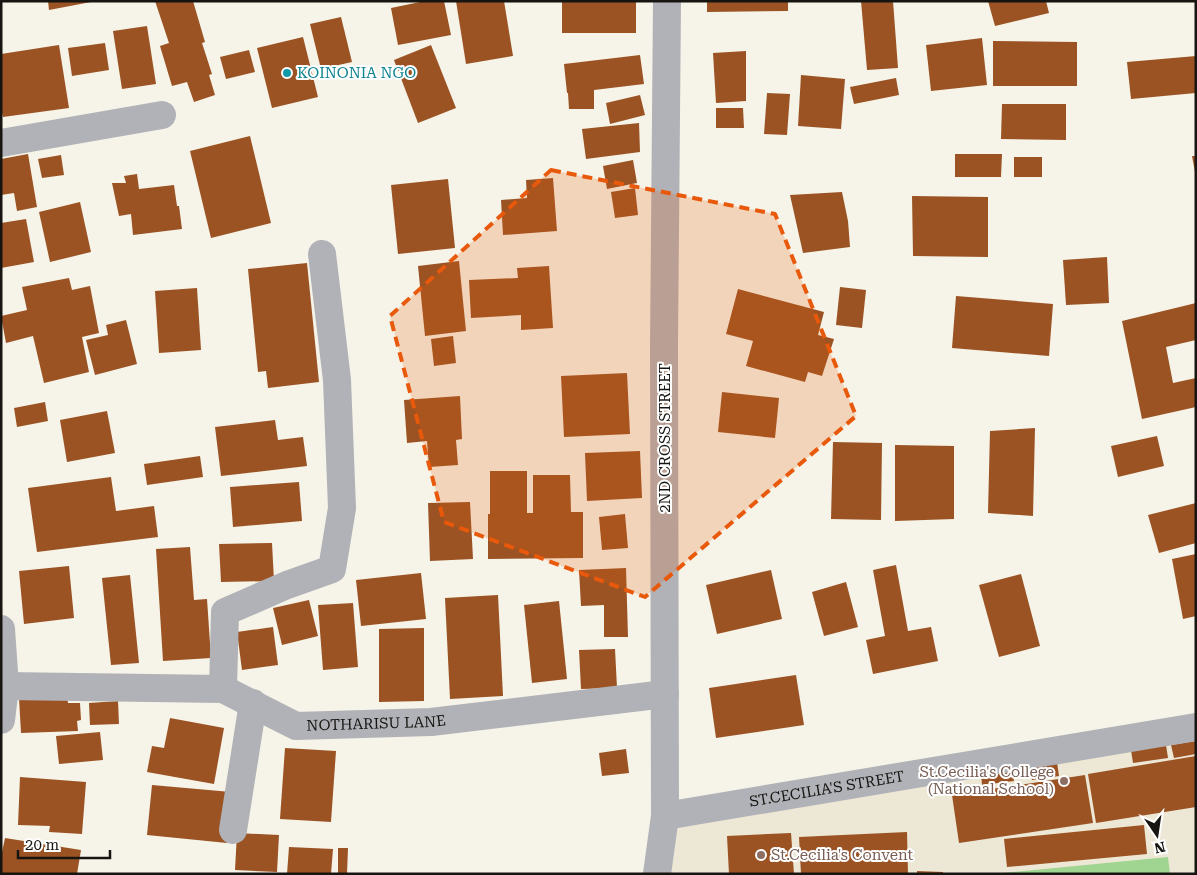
<svg xmlns="http://www.w3.org/2000/svg" width="1197" height="875" viewBox="0 0 1197 875" font-family="'Roboto Serif',serif">
  <style>
    .built { fill: #ede7d5 }
    .green { fill: #a0d491 }
    .building { fill: #9b5323 }
    .lines { fill: none; stroke-linecap: round; stroke-linejoin: round }
    .minor { stroke: #b0b2b7; stroke-width: 28 }
    .marked { fill: #e8590c; fill-opacity: 0.2; stroke: #e8590c; stroke-width: 4; stroke-dasharray: 10 6; stroke-linejoin: round }
    .culture-dot { fill: #0f9aa8; stroke: #fff; stroke-width: 2 }
    .education-dot { fill: #8d6e63; stroke: #fff; stroke-width: 2 }
    .labels { text-anchor: middle; dominant-baseline: central; stroke-width: 4; stroke-linejoin: round; paint-order: stroke }
    .culture-label { font-size: 15px; fill: #0d838f; stroke: #fff; text-anchor: start }
    .street-label { font-size: 15px; fill: #161511; stroke: #fff }
    .education-label { font-size: 15px; fill: #785e54; stroke: #fff; text-anchor: end }
  </style>
  <rect width="100%" height="100%" fill="#f6f3e8"/>
  <!-- built -->
  <polygon class="built" points="1196,737 1196,874 665,874 671,825"/>
  <!-- green -->
  <polygon class="green" points="1168,857 1170,874 1002,874 1002,873"/>
  <!-- building -->
  <g class="building">
    <polygon points="48,1 91,1 91,2 49,10"/>
    <polygon points="155,1 193,1 205,42 202,43 212,74 209,75 215,95 194,102 187,82 172,86 160,46 169,43"/>
    <polygon points="425,1 444,1 451,35 398,45 391,8"/>
    <polygon points="456,1 504,1 513,56 466,64"/>
    <rect x="562" y="1" width="74" height="32"/>
    <polygon points="707,1 788,1 788,11 707,12"/>
    <polygon points="861,1 893,1 898,68 867,70"/>
    <polygon points="988,1 1046,1 1049,13 995,26"/>
    <polygon points="341,17 352,62 321,69 310,24"/>
    <polygon points="147,26 156,84 122,89 113,31"/>
    <polygon points="303,37 318,97 272,108 257,48"/>
    <polygon points="982,38 987,85 931,91 926,45"/>
    <polygon points="993,41 1077,42 1077,86 993,86"/>
    <polygon points="105,43 109,70 72,76 68,48"/>
    <polygon points="59,45 69,108 3,117 1,109 1,54"/>
    <polygon points="431,45 456,108 418,123 394,60"/>
    <polygon points="249,50 255,72 226,79 220,57"/>
    <polygon points="746,51 746,101 716,103 713,53"/>
    <polygon points="640,55 644,84 594,90 594,109 569,109 568,93 567,93 564,64"/>
    <polygon points="1196,56 1196,93 1131,99 1127,62"/>
    <polygon points="801,75 845,79 841,129 798,126"/>
    <polygon points="896,78 899,95 854,104 850,87"/>
    <polygon points="767,93 790,94 787,135 764,134"/>
    <polygon points="640,95 645,115 610,124 606,103"/>
    <polygon points="1002,104 1066,104 1066,140 1001,139"/>
    <polygon points="716,108 743,108 744,128 716,128"/>
    <polygon points="639,123 640,152 586,159 582,129"/>
    <polygon points="250,136 271,223 211,238 190,151"/>
    <polygon points="28,154 37,207 17,211 14,193 1,195 1,159"/>
    <polygon points="955,154 1002,154 1001,177 955,177"/>
    <polygon points="61,155 64,175 42,178 38,159"/>
    <polygon points="1192,156 1196,156 1196,172 1195,172"/>
    <rect x="1014" y="157" width="28" height="20"/>
    <polygon points="633,160 637,183 607,189 603,166"/>
    <polygon points="137,174 139,189 174,185 177,206 179,206 182,229 133,235 131,214 119,216 112,183 126,183 124,176"/>
    <polygon points="553,178 557,231 503,235 501,200 527,198 526,180"/>
    <polygon points="448,179 455,248 398,254 391,185"/>
    <polygon points="635,188 638,215 615,218 611,192"/>
    <polygon points="842,192 848,221 850,247 803,253 790,195"/>
    <polygon points="912,196 988,197 988,257 913,256"/>
    <polygon points="80,202 91,252 50,262 39,212"/>
    <polygon points="26,219 34,262 1,268 1,223"/>
    <polygon points="1107,257 1109,303 1066,305 1063,260"/>
    <polygon points="459,261 466,331 425,336 418,266"/>
    <polygon points="307,263 319,382 268,388 266,371 258,372 248,269"/>
    <polygon points="549,266 553,328 521,330 521,315 471,318 469,280 518,278 517,268"/>
    <polygon points="69,278 72,290 90,286 99,333 82,337 89,372 44,383 33,336 6,343 1,316 27,310 22,287"/>
    <polygon points="840,287 866,290 862,328 836,325"/>
    <polygon points="197,288 201,350 159,353 155,291"/>
    <polygon points="738,289 824,312 818,335 834,339 822,376 808,372 805,382 746,366 753,341 726,334"/>
    <polygon points="956,296 1053,304 1049,356 952,348"/>
    <polygon points="1196,303 1196,340 1166,347 1173,383 1196,378 1196,407 1142,419 1122,321"/>
    <polygon points="126,320 137,364 95,375 86,340 108,335 106,325"/>
    <polygon points="453,336 456,363 434,366 431,339"/>
    <polygon points="627,373 630,434 564,437 561,376"/>
    <polygon points="722,392 779,398 775,438 718,432"/>
    <polygon points="460,396 462,439 456,440 458,465 429,467 427,441 407,443 404,400"/>
    <polygon points="45,402 48,421 17,427 14,408"/>
    <polygon points="107,411 115,453 67,462 60,420"/>
    <polygon points="275,420 278,440 303,437 307,466 221,476 215,427"/>
    <polygon points="1035,428 1033,516 988,513 990,431"/>
    <polygon points="1157,436 1164,466 1118,477 1111,446"/>
    <polygon points="833,442 882,443 881,520 831,519"/>
    <polygon points="895,445 954,446 954,519 895,521"/>
    <polygon points="640,451 642,498 587,501 585,453"/>
    <polygon points="200,456 203,477 147,485 144,464"/>
    <polygon points="490,471 527,471 527,513 533,513 533,475 570,475 571,512 583,512 583,558 488,559 488,514 490,514"/>
    <polygon points="111,477 116,511 154,506 158,537 37,552 28,488"/>
    <polygon points="299,482 302,521 233,527 230,487"/>
    <polygon points="470,502 473,559 430,561 428,503"/>
    <polygon points="1196,503 1196,543 1159,553 1148,515"/>
    <polygon points="625,514 628,548 602,550 599,517"/>
    <polygon points="272,543 274,581 221,582 219,544"/>
    <polygon points="190,547 194,600 207,599 211,658 163,661 156,549"/>
    <polygon points="1196,554 1196,616 1183,619 1172,559"/>
    <polygon points="896,565 908,631 931,627 938,661 873,674 866,640 885,636 873,570"/>
    <polygon points="69,566 74,618 24,624 19,571"/>
    <polygon points="626,568 628,637 604,637 604,605 581,606 579,570"/>
    <polygon points="771,570 782,619 717,634 706,585"/>
    <polygon points="421,573 426,619 361,626 356,580"/>
    <polygon points="1021,574 1040,646 999,657 979,585"/>
    <polygon points="130,575 139,663 111,665 102,578"/>
    <polygon points="846,582 858,627 824,636 812,592"/>
    <polygon points="498,595 503,696 450,699 445,598"/>
    <polygon points="309,600 318,636 282,645 273,608"/>
    <polygon points="559,601 567,679 532,683 524,605"/>
    <polygon points="353,603 358,667 323,670 318,605"/>
    <polygon points="273,627 278,665 242,670 237,632"/>
    <polygon points="424,628 424,701 379,702 379,629"/>
    <polygon points="615,649 617,688 581,689 579,650"/>
    <polygon points="796,675 804,725 716,738 709,688"/>
    <polygon points="67,696 68,703 80,703 81,720 77,721 78,731 21,733 19,698"/>
    <polygon points="118,701 119,724 90,725 89,703"/>
    <polygon points="170,718 224,728 214,784 147,772 152,746 164,748"/>
    <polygon points="100,732 103,760 59,764 56,736"/>
    <polygon points="1196,741 1196,754 1174,758 1171,745"/>
    <polygon points="1166,745 1168,758 1133,763 1131,750"/>
    <polygon points="285,748 336,751 331,822 280,819"/>
    <polygon points="626,749 629,773 602,776 599,753"/>
    <polygon points="1196,756 1196,807 1096,823 1088,774"/>
    <polygon points="1057,762 1059,776 1032,780 1030,766"/>
    <polygon points="1012,770 1014,781 982,785 981,774"/>
    <polygon points="1085,775 1093,823 959,843 952,795"/>
    <polygon points="20,777 86,782 82,834 49,832 50,826 18,825"/>
    <polygon points="152,785 231,792 227,843 147,835"/>
    <polygon points="1144,825 1147,854 1007,867 1004,839"/>
    <polygon points="907,832 908,874 801,874 799,837"/>
    <polygon points="237,833 279,835 277,872 235,870"/>
    <polygon points="791,833 794,874 729,874 727,836"/>
    <polygon points="5,838 81,850 77,874 1,874 1,857"/>
    <polygon points="289,847 333,849 331,874 287,874"/>
    <polygon points="338,848 348,848 347,874 338,874"/>
    <polygon points="917,871 943,872 943,874 917,874"/>
  </g>
  <g class="lines">
    <!-- minor -->
    <g class="minor">
      <polyline points="1,143 162,115"/>
      <polyline points="1,629 5,686 1,720"/>
      <path id="s1" d="M5 686 223 689 296 726 431 722 665 694"/>
      <polyline points="223,689 225,612 287,585 332,569 342,508 337,380 322,254"/>
      <path id="s2" d="M665 816 1196 727"/>
      <polyline points="233,830 253,703"/>
      <polyline points="657,874 665,816 664,346 667,1"/>
    </g>
  </g>
  <!-- marked area -->
  <path class="marked" d="M551 170 775 214 856 416 645 597 444 522 390 316Z"/>
  <!-- markers -->
  <circle class="culture-dot" cx="287" cy="73" r="5"/>
  <g class="education-dot">
    <circle cx="1064" cy="781" r="5"/>
    <circle cx="761" cy="855" r="5"/>
  </g>
  <g class="labels">
    <!-- culture labels -->
    <g class="culture-label">
      <text x="297" y="73">KOINONIA NGO</text>
    </g>
    <!-- street labels -->
    <g class="street-label">
      <text transform="translate(665 438) rotate(-90)">2ND CROSS STREET</text>
      <text stroke="none"><textPath href="#s1" startOffset="380">NOTHARISU LANE</textPath></text>
      <text stroke="none"><textPath href="#s2" startOffset="164">ST.CECILIA'S STREET</textPath></text>
    </g>
    <!-- education labels -->
    <g class="education-label">
      <text x="1054" y="772">St.Cecilia's College<tspan x="1054" dy="17">(National School)</tspan></text>
      <text x="771" y="855" text-anchor="start">St.Cecilia's Convent</text>
    </g>
  </g>
  <!-- border -->
  <rect width="1197" height="875" fill="none" stroke="#161511" stroke-width="5"/>
  <!-- north arrow -->
  <g transform="translate(1157 835) rotate(167)" stroke="#ffffff" stroke-width="4" paint-order="stroke">
  <path d="M0-4L9 19L0 12L-9 19Z" fill="#161511"/>
  <text y="-8" font-size="14" font-weight="bold" text-anchor="middle" fill="#161511">N</text>
  </g>
  <!-- scale -->
  <path d="M18 850v8h92v-8" fill="none" stroke="#161511" stroke-width="2.5"/>
  <text x="25" y="850" font-size="15" fill="#161511" stroke="#ffffff" stroke-width="4" paint-order="stroke">20 m</text>
</svg>
